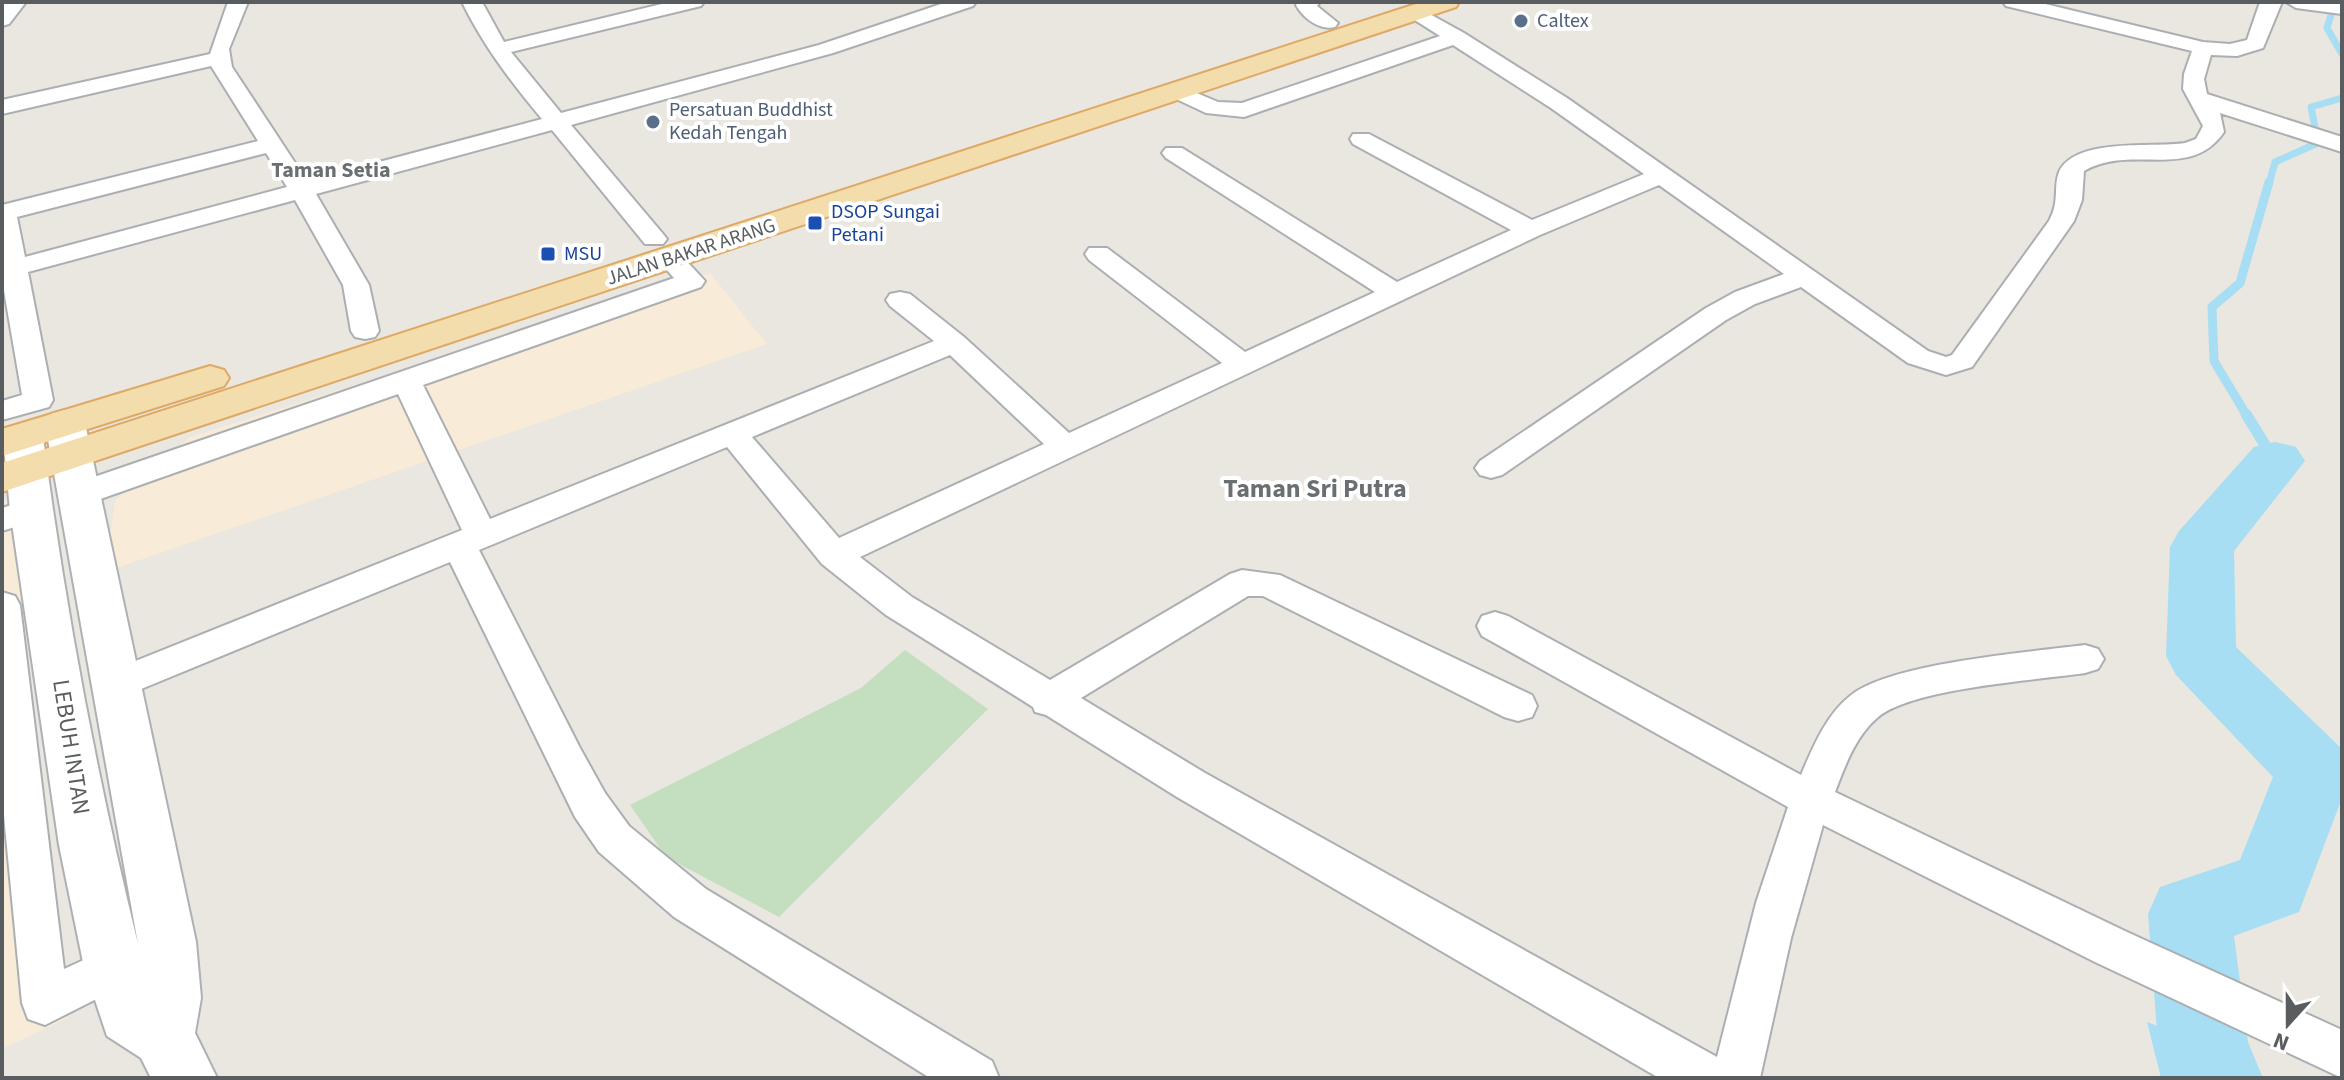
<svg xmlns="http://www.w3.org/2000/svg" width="2344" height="1080" viewBox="0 0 2344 1080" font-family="'Source Sans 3',sans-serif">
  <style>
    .commercial { fill: #f8ebd7 }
    .green { fill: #c4dfbf }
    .water { fill: #a7def3 }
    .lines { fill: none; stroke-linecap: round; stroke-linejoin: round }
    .stream-far2 { stroke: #a7def3; stroke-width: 7 }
    .stream-far1 { stroke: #a7def3; stroke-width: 9 }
    .stream { stroke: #a7def3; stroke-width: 11 }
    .river { fill: #a7def3; fill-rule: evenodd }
    .minor-casing { stroke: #acafb2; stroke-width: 4 }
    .secondary-casing { stroke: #adb1b4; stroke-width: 4 }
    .primary-casing { stroke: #dea965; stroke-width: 4 }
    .minor { fill: #fff; fill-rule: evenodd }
    .secondary { fill: #fff; fill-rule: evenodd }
    .primary { fill: #f4ddac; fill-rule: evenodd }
    .service-dot { fill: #5c6f8a; stroke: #fff; stroke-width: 3 }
    .transit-dot { fill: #1a4fb4; stroke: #fff; stroke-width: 3 }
    .labels { text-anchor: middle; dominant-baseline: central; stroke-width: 8; stroke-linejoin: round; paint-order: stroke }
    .far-service-label { font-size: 20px; fill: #4e5e75; stroke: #fff; text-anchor: start }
    .far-transit-label { font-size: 20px; fill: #164399; stroke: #fff; text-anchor: start }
    .far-street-label { font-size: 20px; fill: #595d5f; stroke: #fff }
    .far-neighbourhood-label { font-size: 22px; font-weight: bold; fill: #6a6f71; stroke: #fff }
    .street-label { font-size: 24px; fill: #595d5f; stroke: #fff }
    .neighbourhood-label { font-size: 26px; font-weight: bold; fill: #6a6f71; stroke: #fff }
  </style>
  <rect width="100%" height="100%" fill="#eae6e0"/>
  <!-- commercial -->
  <g class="commercial">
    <polygon points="710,273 767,344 105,572 115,501 190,437"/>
    <polygon points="12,498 68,1018 2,1049 2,502"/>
  </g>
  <!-- green -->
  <polygon class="green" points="905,650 988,709 779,917 666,857 630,805 861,688"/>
  <!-- water -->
  <polygon class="water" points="2147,1022 2242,1057 2251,1078 2161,1078"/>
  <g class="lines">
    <!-- stream-far2 -->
    <g class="stream-far2">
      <polyline points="2342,3 2334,5 2327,28 2342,54"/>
      <polyline points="2269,184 2275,162 2318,143 2311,107 2342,98"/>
    </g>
    <!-- stream-far1 -->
    <polyline class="stream-far1" points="2247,416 2214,361 2212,307 2240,283 2269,182"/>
    <!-- stream -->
    <polyline class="stream" points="2246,414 2275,461"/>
    <!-- river -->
    <polygon class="river" points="2275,442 2296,447 2305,461 2234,551 2236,647 2341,748 2342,798 2299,912 2234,936 2248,1042 2263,1078 2171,1078 2158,1043 2148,914 2160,887 2240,860 2273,777 2176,675 2166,656 2170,547 2179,531 2254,447"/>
    <!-- minor casing -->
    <g class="minor-casing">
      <g id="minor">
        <polygon points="6,2 26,2 9,24 2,26 2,7"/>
        <path d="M228 2H248L229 49 232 67 307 181 542 119C511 82 483 45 462 2H482L504 42 670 2H704L701 6 511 52 561 113 819 45 947 2H976L973 6 833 53 571 125 663 234 667 239 663 244H645L552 130 316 194 369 285 379 331 375 337 365 339 355 337 351 331 343 285 295 200 28 272 53 400 49 407 2 420V401L22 395 2 279V205L258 141 211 66 2 114V100L210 54ZM266 153 287 187 25 257 17 217Z"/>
        <path d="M1298 2H1320L1317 6 1338 23 1335 27C1320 31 1303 18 1296 5Z"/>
        <path d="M2003 2H2037L2203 42 2230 44 2247 40 2260 2H2282L2263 48 2237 56 2211 55 2204 79 2207 94 2342 137V152L2220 113 2224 132C2190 182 2131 143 2084 171L2082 200 2074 221 1972 367 1946 375 1908 363 1801 287 1755 304 1726 320 1502 475 1491 478 1480 475 1475 468 1480 461 1706 308 1735 292 1784 274 1659 185 1540 235 860 557 912 597 1050 680 1230 574 1242 570 1280 575 1532 695 1537 706 1532 717 1518 721 1504 717 1263 596H1248L1081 698 1205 773 1717 1057 1756 903 1788 807 1482 636 1477 626 1482 616 1495 612 1508 616 1801 775C1813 747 1826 715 1850 696 1889 663 2031 652 2085 645L2098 649 2104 659 2098 669 2085 673C2038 680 1910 688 1877 718 1855 737 1845 766 1835 792L2127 932 2342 1030V1078L2095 962 1823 825 1791 938 1760 1078H1659L1177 797 1046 715 1035 712 1033 707 886 615 822 564 727 447 479 550 580 748 605 793 629 826 706 889 992 1061 999 1078H930L674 917 599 852 575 817 450 562 129 694 116 699 103 694 97 684 103 674 462 530 398 394 92 502 80 505 68 502 64 494 68 486 674 278 657 259 661 253H679L705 281 701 287 423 385 490 519 934 341 890 306 886 300 890 294 900 292 910 294 964 337 1069 433 1222 363 1089 260 1085 254 1089 248H1107L1245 352 1375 292 1166 158 1162 153 1166 148H1182L1397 282 1511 230 1353 144 1350 139 1353 134H1369L1532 220 1644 174 1551 108 1453 45 1244 117 1206 113 1172 97 1169 92 1180 86 1218 102 1242 103 1440 36 1410 17 1407 13 1410 9 1417 7 1464 33 1567 98 1928 351 1946 357 1952 355 2049 221C2060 201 2053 188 2059 172 2075 137 2153 148 2185 143L2196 139 2203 126 2183 89 2184 74 2192 51 2006 6ZM950 355 1044 444 839 538 752 437Z"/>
        <polygon points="2286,2 2342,2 2342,14 2296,8"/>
        <polygon points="31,499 43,502 48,510 43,518 2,531 2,508"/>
        <polygon points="2,592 15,596 20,605 64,969 114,946 130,952 137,967 130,982 45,1025 28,1019 22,1003 2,795"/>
      </g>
    </g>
    <!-- secondary casing -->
    <g class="secondary-casing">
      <path id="secondary" d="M65 410 79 414 85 423 196 942 201 998 195 1033 217 1078H151L141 1058 107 1036 84 967 59 845 10 510 3 437 9 428 23 424 37 428 43 437C65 607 97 778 138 944L45 423 51 414Z"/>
    </g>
    <!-- primary casing -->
    <g class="primary-casing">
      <g id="primary">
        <polygon points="1422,2 1459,2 1456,7 2,492 2,463"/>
        <polygon points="210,366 224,370 229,378 224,386 2,456 2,429"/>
      </g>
    </g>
    <!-- minor -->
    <use href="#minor" class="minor"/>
    <!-- secondary -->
    <use href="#secondary" class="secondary"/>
    <!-- primary -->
    <use href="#primary" class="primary"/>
  </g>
  <!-- markers -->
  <g class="service-dot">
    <circle cx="1521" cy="21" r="8"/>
    <circle cx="653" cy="122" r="8"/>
  </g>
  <g class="transit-dot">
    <rect x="807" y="215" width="16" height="16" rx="4"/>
    <rect x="540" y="246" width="16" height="16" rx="4"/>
  </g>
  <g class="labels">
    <!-- far-service labels -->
    <g class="far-service-label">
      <text x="1537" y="21">Caltex</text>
      <text x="669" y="110">Persatuan Buddhist<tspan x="669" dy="23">Kedah Tengah</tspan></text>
    </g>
    <!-- far-transit labels -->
    <g class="far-transit-label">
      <text x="831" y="212">DSOP Sungai<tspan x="831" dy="23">Petani</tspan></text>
      <text x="564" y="254">MSU</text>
    </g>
    <!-- far-street labels -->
    <g class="far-street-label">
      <text transform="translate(691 252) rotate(-18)">JALAN BAKAR ARANG</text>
    </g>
    <!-- far-neighbourhood labels -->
    <g class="far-neighbourhood-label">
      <text x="331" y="170">Taman Setia</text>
    </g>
    <!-- street labels -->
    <g class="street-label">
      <text transform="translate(71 747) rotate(81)">LEBUH INTAN</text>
    </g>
    <!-- neighbourhood labels -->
    <g class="neighbourhood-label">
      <text x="1315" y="488">Taman Sri Putra</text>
    </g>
  </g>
  <!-- border -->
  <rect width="2344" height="1080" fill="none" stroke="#595d5f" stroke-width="8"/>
  <!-- north arrow -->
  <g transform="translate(2288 1024) rotate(201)" stroke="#ffffff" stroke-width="6" paint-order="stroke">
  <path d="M0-6L14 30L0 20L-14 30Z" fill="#595d5f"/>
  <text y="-12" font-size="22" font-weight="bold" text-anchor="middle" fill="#595d5f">N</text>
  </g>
</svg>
